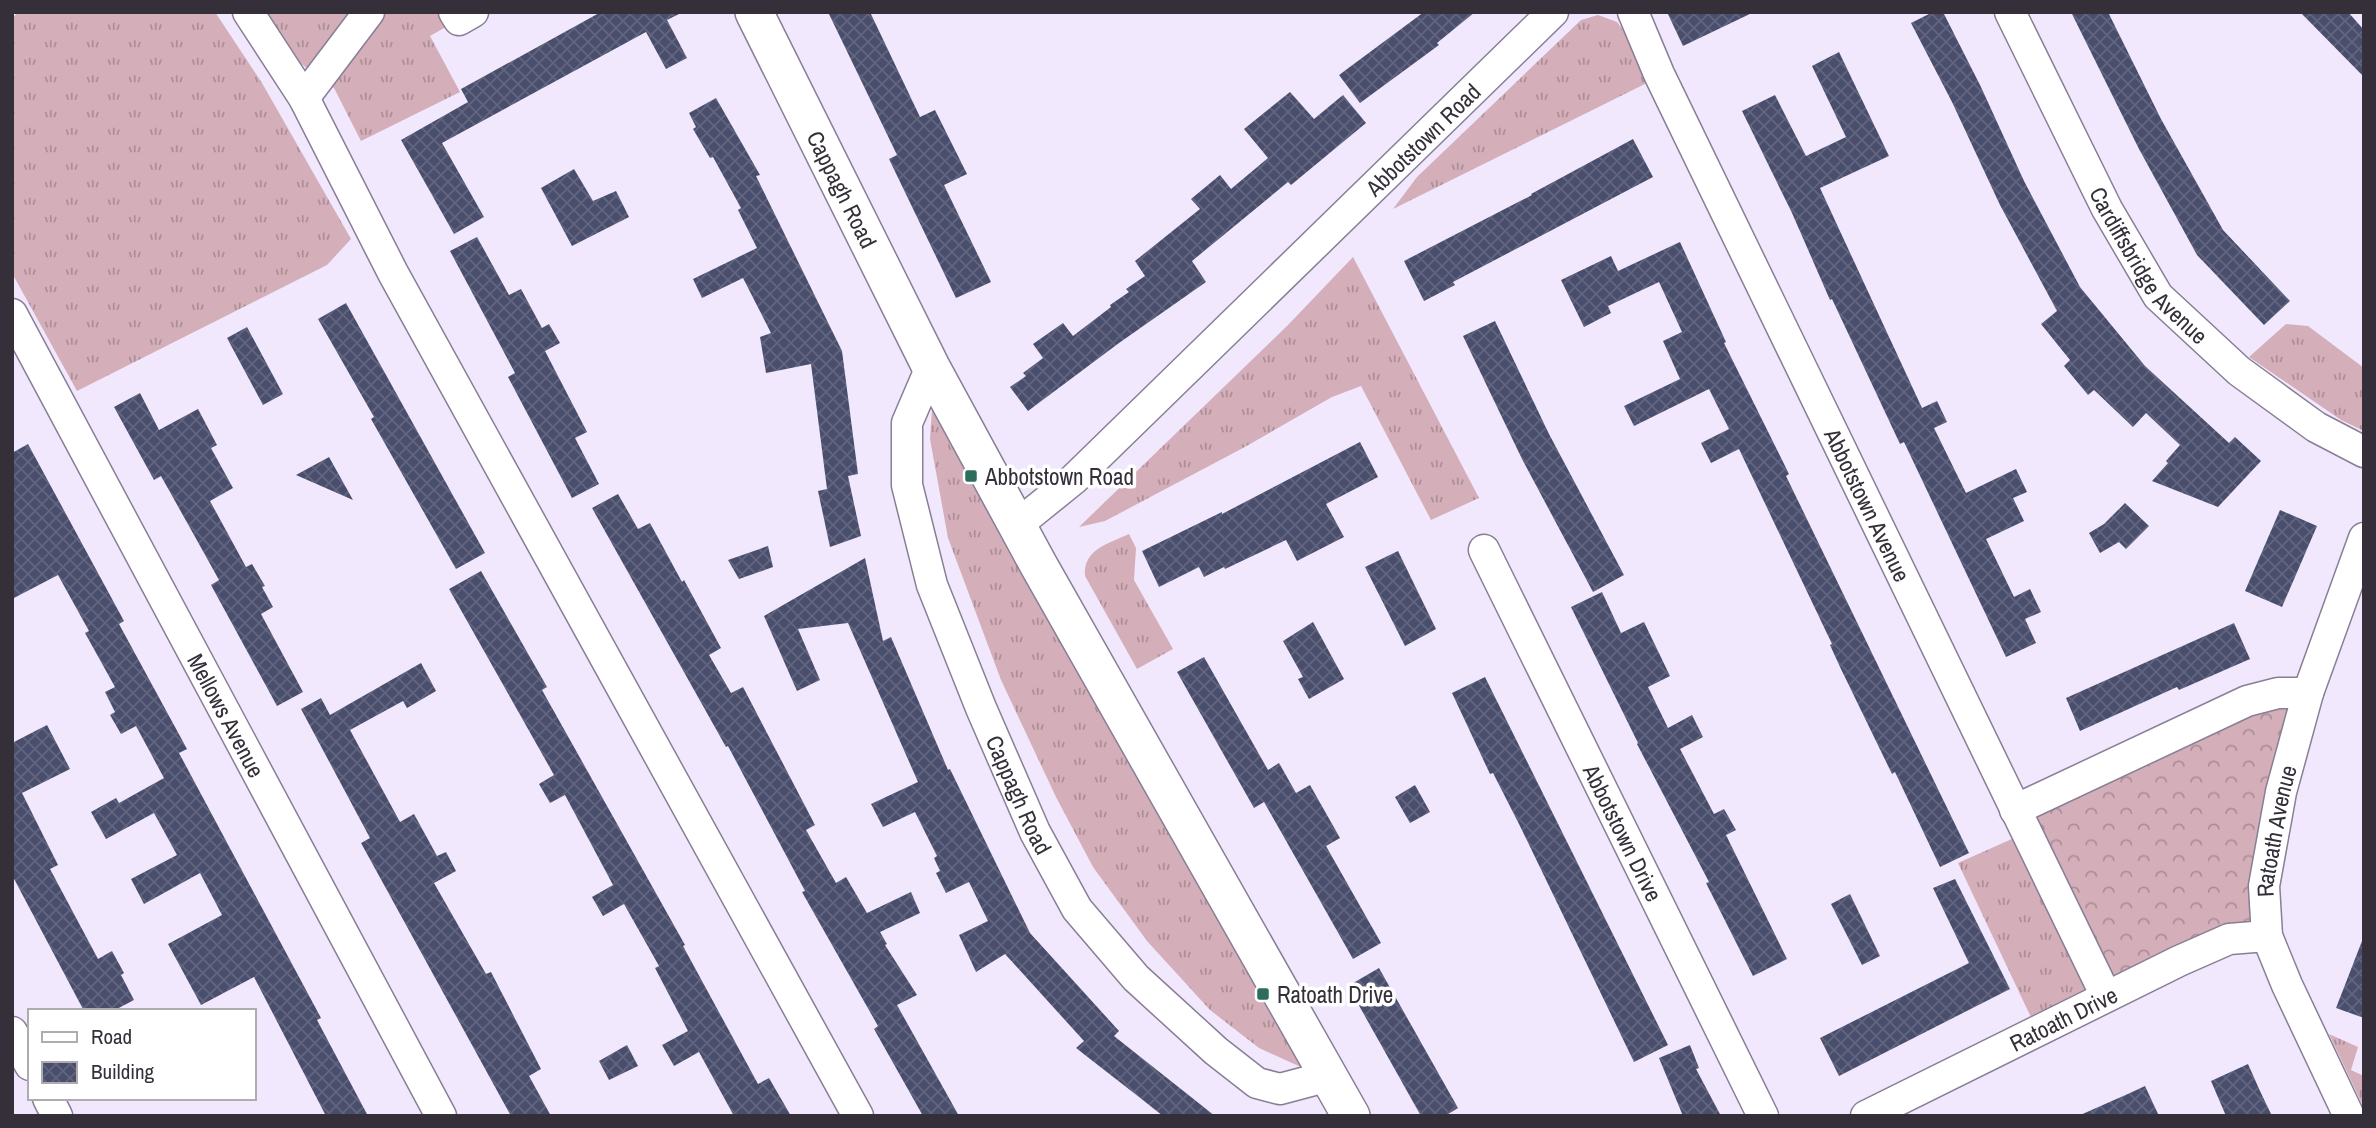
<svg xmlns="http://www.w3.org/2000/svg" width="2376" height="1128" viewBox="0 0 2376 1128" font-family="'Archivo Narrow',sans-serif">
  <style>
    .grass { fill: url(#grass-tufts) }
    .forest { fill: url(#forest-crowns) }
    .building { fill: url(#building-cross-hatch) }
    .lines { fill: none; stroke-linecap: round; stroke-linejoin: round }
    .minor-casing { stroke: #887e95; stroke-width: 33 }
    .tertiary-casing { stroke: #887e95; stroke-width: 40 }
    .minor { stroke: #fff; stroke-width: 30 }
    .tertiary { stroke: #fff; stroke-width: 37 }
    .poi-dot { fill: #2d6d5b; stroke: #fff; stroke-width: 2.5 }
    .labels { text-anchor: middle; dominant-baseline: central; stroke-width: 7; stroke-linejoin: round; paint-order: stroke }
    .street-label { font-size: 23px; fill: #342f39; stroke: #fff }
    .poi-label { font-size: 23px; fill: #342f39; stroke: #fff; text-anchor: start }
  </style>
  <defs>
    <pattern id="grass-tufts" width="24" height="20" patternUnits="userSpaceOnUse" patternTransform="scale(1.75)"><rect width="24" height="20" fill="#d4aeb9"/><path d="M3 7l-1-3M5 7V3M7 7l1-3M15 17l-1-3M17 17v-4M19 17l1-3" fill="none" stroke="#ad8e97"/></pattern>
    <pattern id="forest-crowns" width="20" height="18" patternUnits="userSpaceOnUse" patternTransform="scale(1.75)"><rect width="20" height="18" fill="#d4aeb9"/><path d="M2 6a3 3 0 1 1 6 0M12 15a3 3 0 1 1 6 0" fill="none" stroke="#ad8e97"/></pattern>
    <pattern id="building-cross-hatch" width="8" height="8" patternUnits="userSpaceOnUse" patternTransform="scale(1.75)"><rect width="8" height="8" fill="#4a4e6d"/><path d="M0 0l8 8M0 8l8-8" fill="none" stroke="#62657e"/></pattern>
  </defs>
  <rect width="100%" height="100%" fill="#f1e8fd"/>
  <!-- grass -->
  <g class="grass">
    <polygon points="18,12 215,12 262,83 351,239 327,265 77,391 12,273 12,19"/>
    <polygon points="266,12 472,12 430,36 460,92 361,141 334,88 300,63"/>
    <polygon points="1598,15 1617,22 1657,78 1393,209 1417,177 1581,20"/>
    <polygon points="1353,257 1479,498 1431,520 1361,386 1332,397 1243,448 1105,521 1079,527 1288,325"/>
    <polygon points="2286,324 2308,326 2364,368 2364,431 2341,420 2249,357"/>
    <polygon points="933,395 1303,1068 1259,1048 1210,1010 1147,941 1093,867 1056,797 1001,680 948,538 930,439"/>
    <path d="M1129 534 1136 548 1134 580 1173 649 1137 669 1085 576C1083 549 1108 544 1129 534Z"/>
    <polygon points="2023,834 2105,996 2037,1030 1958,863"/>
    <polygon points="2329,1034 2358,1047 2351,1070 2364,1076 2364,1108"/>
  </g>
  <!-- forest -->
  <polygon class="forest" points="2307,693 2265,935 2105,995 2015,810 2149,748"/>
  <!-- building -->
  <g class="building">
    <polygon points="601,12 683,12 667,20 687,58 666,69 646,32 442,143 484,217 454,234 401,140 468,102 461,89"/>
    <polygon points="828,12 870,12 920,117 935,110 967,174 944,185 991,282 956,298 889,159 897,155"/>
    <polygon points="1424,12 1475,12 1437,43 1439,45 1360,103 1339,75"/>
    <polygon points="1667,12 1754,12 1683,46"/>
    <polygon points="1933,12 1943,12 1981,87 2024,181 2080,287 2145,366 2229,443 2235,437 2261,461 2218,507 2152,481 2168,463 2166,461 2180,445 2146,413 2133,427 2094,390 2088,395 2064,366 2070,360 2041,324 2057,311 2000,205 1952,102 1911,23"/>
    <polygon points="2071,12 2108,12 2161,119 2223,230 2290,301 2264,325 2197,255 2139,149"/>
    <polygon points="2300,12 2348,12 2364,30 2364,77"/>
    <polygon points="1839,52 1889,156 1820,188 1922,408 1937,401 1947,422 1934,428 1966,493 2016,469 2027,492 2013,498 2024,521 1986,539 2014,597 2030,589 2041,612 2025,619 2036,643 2006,657 1904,442 1900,444 1832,299 1830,300 1792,213 1742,111 1775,95 1806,156 1846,137 1812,66"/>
    <polygon points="1290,92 1314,119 1343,95 1366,123 1291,185 1288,182 1192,261 1206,282 1119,343 1028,411 1010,387 1026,376 1023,373 1043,358 1033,344 1063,323 1073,336 1111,307 1110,305 1129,292 1126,289 1145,276 1135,261 1200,209 1191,199 1220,175 1231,189 1268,158 1244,129"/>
    <polygon points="716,98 760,175 756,176 842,351 858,474 848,476 861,536 830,547 818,491 827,489 811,364 766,373 760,337 771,333 743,278 702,298 693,279 757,248 738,210 741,208 713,157 710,158 693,129 696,127 689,113"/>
    <polygon points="1633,139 1653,177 1453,282 1455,285 1424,301 1404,261 1532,195 1531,194"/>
    <polygon points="574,169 593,201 616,191 629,217 572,246 541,188"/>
    <polygon points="477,237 509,295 521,289 542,328 549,324 560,343 545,351 587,432 575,438 599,484 572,498 508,377 515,373 450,251"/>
    <polygon points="1680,242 1726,342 1724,343 1789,474 1786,476 1969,853 1940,867 1895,772 1892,774 1840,667 1830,645 1832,644 1739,449 1711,463 1701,443 1729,429 1709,389 1634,426 1624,406 1680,379 1663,341 1682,332 1659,282 1608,306 1611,313 1584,327 1561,280 1611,256 1618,271"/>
    <polygon points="346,303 485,553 456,569 371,419 374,417 318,319"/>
    <polygon points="1495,321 1549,434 1624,575 1593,592 1522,459 1463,336"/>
    <polygon points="247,327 283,394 263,405 227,338"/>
    <polygon points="140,393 159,430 198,409 217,445 211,448 233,488 210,501 246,567 252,564 265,586 262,587 273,607 261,614 303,692 277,706 211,585 219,580 194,535 161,476 154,480 114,407"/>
    <polygon points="1360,442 1378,477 1326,504 1344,537 1297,561 1286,540 1225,569 1224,567 1204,577 1199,567 1159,587 1142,551 1222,512 1222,514"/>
    <polygon points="28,444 124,621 119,624 187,749 179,753 321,1018 317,1020 368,1116 326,1116 254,977 201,1005 168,944 222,915 200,873 144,904 131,879 177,855 154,813 106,839 91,812 116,798 119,803 164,778 136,726 121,734 110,715 115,712 105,692 115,687 85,633 89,631 58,575 12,599 12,453"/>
    <polygon points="329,457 353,500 296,475"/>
    <polygon points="618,494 638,529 650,523 682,582 684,580 721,648 709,655 731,693 743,687 815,825 806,830 836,883 846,877 867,913 911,892 920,913 880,932 887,944 885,945 917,995 897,1005 959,1116 923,1116 874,1029 878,1026 802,892 805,891 728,746 726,747 592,508"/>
    <polygon points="2125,503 2149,526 2126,549 2119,542 2100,553 2089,533 2104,524"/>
    <polygon points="2280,510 2317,526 2282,607 2245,591"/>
    <polygon points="768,546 773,567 739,579 728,560"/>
    <polygon points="1398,551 1436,629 1405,646 1365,567"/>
    <polygon points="865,558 883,641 891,637 948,770 950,769 1030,933 1119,1031 1114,1036 1215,1116 1163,1116 1139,1097 1076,1048 1084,1041 1005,954 976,972 959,935 988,921 969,882 946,893 936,873 940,871 934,858 937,856 915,812 883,827 871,804 918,782 848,623 798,629 820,680 797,691 764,616"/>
    <polygon points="481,571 547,687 542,690 685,945 683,946 758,1084 769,1078 791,1116 734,1116 699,1052 674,1066 662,1045 688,1031 655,968 659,966 624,904 603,916 592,897 613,885 565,795 550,803 539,784 554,775 449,589"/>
    <polygon points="1602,592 1621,633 1644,622 1670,676 1648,687 1668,728 1692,715 1703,737 1680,749 1714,814 1724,809 1736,830 1726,835 1787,959 1753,976 1706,883 1709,882 1637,744 1638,743 1571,607"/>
    <polygon points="1313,622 1344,679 1309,699 1298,679 1303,677 1283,641"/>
    <polygon points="2234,623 2250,659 2179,690 2177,687 2080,731 2066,698"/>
    <polygon points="1204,657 1268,770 1279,763 1296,793 1310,785 1340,838 1326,846 1381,943 1353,959 1264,802 1254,808 1177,672"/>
    <polygon points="421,663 436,691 407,708 403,701 350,730 400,822 414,814 437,856 446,852 456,871 434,883 486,974 491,972 541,1069 529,1076 551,1116 511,1116 361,843 370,838 301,709 321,698 330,715"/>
    <polygon points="1485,677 1668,1045 1634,1062 1519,824 1493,773 1490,774 1452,693"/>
    <polygon points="47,725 70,769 22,793 58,865 50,869 98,959 112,951 124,973 121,975 134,1000 113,1011 84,1011 12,875 12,743"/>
    <polygon points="1415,785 1430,812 1410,823 1395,797"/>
    <polygon points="1955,879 2010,989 1839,1076 1820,1038 1969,963 1933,888"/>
    <polygon points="1850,894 1880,956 1862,965 1831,904"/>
    <polygon points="2362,941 2364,942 2364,1018 2336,1008"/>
    <polygon points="1379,968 1458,1108 1445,1116 1421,1116 1348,986"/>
    <polygon points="627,1045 638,1066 609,1080 599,1061"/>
    <polygon points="1690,1045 1699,1068 1696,1069 1721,1116 1683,1116 1659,1058"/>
    <polygon points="2248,1064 2260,1091 2272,1116 2226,1116 2211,1081"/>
    <polygon points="2145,1086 2159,1116 2078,1116 2130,1093"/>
  </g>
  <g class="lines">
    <!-- minor casing -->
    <g class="minor-casing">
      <g id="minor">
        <polyline points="248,12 304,98 393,273 858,1116"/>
        <polyline points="454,12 459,20 473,12"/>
        <path id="s1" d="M1633 12 1659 74 2106 996"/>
        <path id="s2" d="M2010 12 2107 209 2158 296 2239 371 2316 427 2364 452"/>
        <polyline points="304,98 369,12"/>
        <path id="s3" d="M12 314 441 1116"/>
        <path id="s4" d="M931 367 907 423V485L932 585 981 708 1035 832 1077 909 1136 978 1216 1051 1257 1083 1280 1089 1329 1076"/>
        <path id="s5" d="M1017 525 1074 479 1553 12"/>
        <path id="s6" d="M1484 550 1763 1116"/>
        <polyline points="2015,810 2247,701 2278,693 2308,693"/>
        <polyline points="12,1032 30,1065"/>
        <polyline points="48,1098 57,1116"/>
        <path id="s7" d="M1866 1116 2179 961 2229 939 2267 936"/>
        <path id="s8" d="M2349 1116 2287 985 2267 936 2264 886 2281 792 2308 693 2364 538"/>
      </g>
    </g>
    <!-- tertiary casing -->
    <g class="tertiary-casing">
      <g id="tertiary">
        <path id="s9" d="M754 12 931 367 1038 564 1351 1116"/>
      </g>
    </g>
    <!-- minor -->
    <use href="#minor" class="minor"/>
    <!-- tertiary -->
    <use href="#tertiary" class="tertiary"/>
  </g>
  <!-- markers -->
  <g class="poi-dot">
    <rect x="964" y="469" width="14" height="14" rx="3.5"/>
    <rect x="1256" y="987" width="14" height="14" rx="3.5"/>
  </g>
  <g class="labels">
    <!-- street labels -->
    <g class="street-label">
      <text stroke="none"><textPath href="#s5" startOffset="560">Abbotstown Road</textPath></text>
      <text stroke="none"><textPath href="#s9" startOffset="198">Cappagh Road</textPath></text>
      <text stroke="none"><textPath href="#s2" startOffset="290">Cardiffsbridge Avenue</textPath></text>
      <text stroke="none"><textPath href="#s1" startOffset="546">Abbotstown Avenue</textPath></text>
      <text stroke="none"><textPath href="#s3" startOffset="455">Mellows Avenue</textPath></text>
      <text stroke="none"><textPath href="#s4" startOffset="453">Cappagh Road</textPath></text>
      <text stroke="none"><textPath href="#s8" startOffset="304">Ratoath Avenue</textPath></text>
      <text stroke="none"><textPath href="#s6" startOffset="315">Abbotstown Drive</textPath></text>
      <text stroke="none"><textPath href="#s7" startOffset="220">Ratoath Drive</textPath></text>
    </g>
    <!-- poi labels -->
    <g class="poi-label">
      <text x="985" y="476">Abbotstown Road</text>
      <text x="1277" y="994">Ratoath Drive</text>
    </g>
  </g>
  <!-- border -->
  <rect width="2376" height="1128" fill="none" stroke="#342f39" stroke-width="28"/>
  <!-- legend -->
  <rect x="28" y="1009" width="228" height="91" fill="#ffffff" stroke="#aeacb0" stroke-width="2"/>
  <rect x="42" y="1032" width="35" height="10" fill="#ffffff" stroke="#aeacb0" stroke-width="2"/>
  <text x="91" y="1044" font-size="21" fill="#342f39">Road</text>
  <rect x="42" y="1062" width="35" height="21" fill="url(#building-cross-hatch)" stroke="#aeacb0" stroke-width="2"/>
  <text x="91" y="1079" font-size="21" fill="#342f39">Building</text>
</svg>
